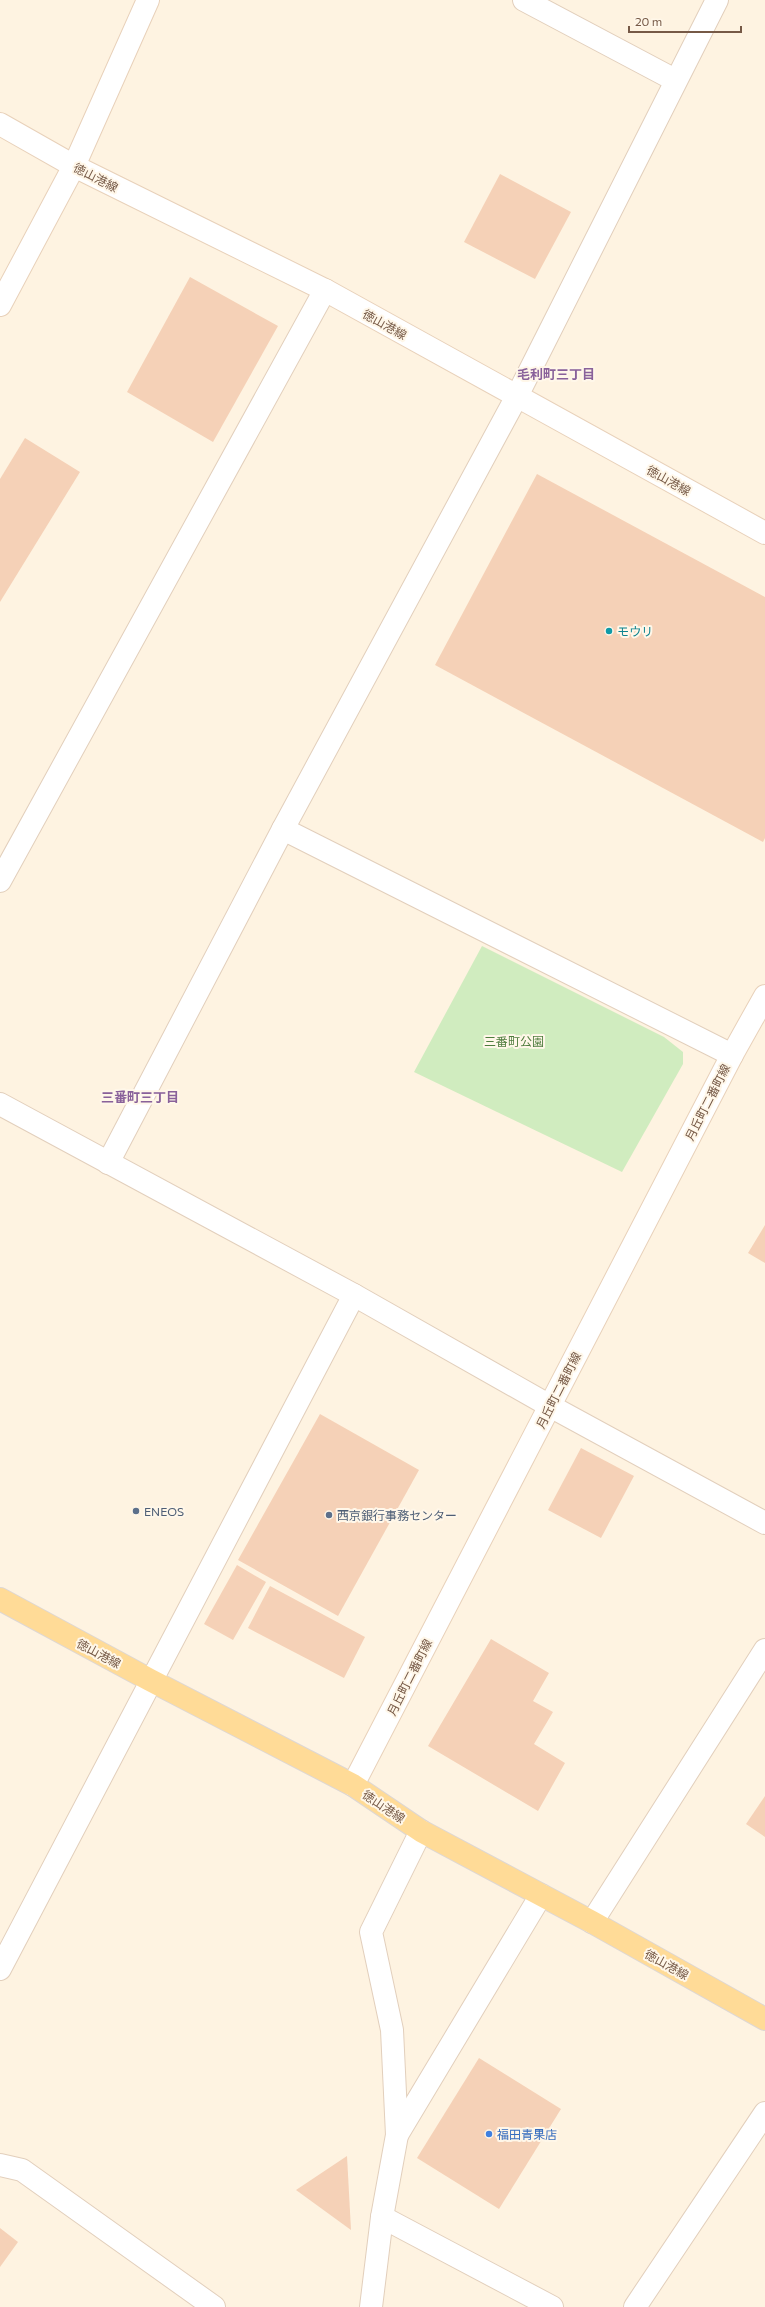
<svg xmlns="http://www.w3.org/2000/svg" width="765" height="2307" viewBox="0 0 765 2307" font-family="Commissioner,'Noto Sans JP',sans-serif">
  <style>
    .green { fill: #d0ecbf }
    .building { fill: #f5d1b7 }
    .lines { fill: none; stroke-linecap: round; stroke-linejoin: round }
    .street-casing { stroke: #e2cfbc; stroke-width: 24 }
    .secondary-casing { stroke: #e8d1ba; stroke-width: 24 }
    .primary-casing { stroke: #ded7d3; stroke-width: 24 }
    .street { stroke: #fff; stroke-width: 22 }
    .secondary { stroke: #fff; stroke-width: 22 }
    .primary { stroke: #ffdb97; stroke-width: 22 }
    .culture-dot { fill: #0f9aa8; stroke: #fff7e9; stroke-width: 1.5 }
    .service-dot { fill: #5c6f8a; stroke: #fff7e9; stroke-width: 1.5 }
    .shop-dot { fill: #3f7fe0; stroke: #fff7e9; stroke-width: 1.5 }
    .labels { text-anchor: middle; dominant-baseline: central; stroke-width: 4; stroke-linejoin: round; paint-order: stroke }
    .street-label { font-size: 12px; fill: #765946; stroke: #fff7e9 }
    .culture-label { font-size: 12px; fill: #0d838f; stroke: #fff7e9; text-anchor: start }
    .park-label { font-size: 12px; fill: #4f7d3e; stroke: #fff7e9 }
    .service-label { font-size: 12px; fill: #4e5e75; stroke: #fff7e9; text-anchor: start }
    .shop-label { font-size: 12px; fill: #366cbe; stroke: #fff7e9; text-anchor: start }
    .neighbourhood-label { font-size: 13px; font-weight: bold; fill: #89619a; stroke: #fff7e9 }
  </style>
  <rect width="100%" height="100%" fill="#fef3e1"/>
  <!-- green -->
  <polygon class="green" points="482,946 664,1037 683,1052 683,1064 622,1172 414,1072"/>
  <!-- building -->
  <g class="building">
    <polygon points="500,174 571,212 535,279 464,242"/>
    <polygon points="190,277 278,326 213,442 127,392"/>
    <polygon points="25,438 80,472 0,602 0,479"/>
    <polygon points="537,474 765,597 765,838 763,842 435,665"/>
    <polygon points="765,1225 765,1263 748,1253"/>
    <polygon points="320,1414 419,1470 338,1616 238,1560"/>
    <polygon points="581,1448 634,1476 601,1538 548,1510"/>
    <polygon points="237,1565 266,1582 233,1640 204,1624"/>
    <polygon points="270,1586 365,1637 344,1678 248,1628"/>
    <polygon points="491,1639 549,1673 533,1701 553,1712 534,1744 565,1763 538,1811 428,1746"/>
    <polygon points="765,1796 765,1837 746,1824"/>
    <polygon points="479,2058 561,2109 499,2209 417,2158"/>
    <polygon points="347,2156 351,2230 296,2190"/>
    <polygon points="0,2228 18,2242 0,2267"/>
  </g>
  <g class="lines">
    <!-- street casing -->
    <g class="street-casing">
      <g id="street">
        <polyline points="524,0 675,80"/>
        <polyline points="283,829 732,1055"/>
        <polyline points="0,881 325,290"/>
        <polyline points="0,1104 354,1295 550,1406 765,1523"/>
        <polyline points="108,1163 283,829 517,396 717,0"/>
        <polyline points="592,1922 765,1650"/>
        <polyline points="0,1969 354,1295"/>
        <polyline points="397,2135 541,1895"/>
        <polyline points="0,2165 22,2170 214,2307"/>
        <polyline points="382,2217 552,2307"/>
        <polyline points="371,2307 382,2217 397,2135 392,2030 371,1932 421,1831"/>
        <polyline points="635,2307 765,2113"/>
      </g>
    </g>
    <!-- secondary casing -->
    <g class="secondary-casing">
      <g id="secondary">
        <polyline points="0,124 74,166 325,290 765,533"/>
        <polyline points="0,305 74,166 148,0"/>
        <polyline points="353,1785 732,1055 765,996"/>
      </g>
    </g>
    <!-- primary casing -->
    <g class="primary-casing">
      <polyline id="primary" points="0,1599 150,1680 353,1785 421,1831 592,1922 765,2019"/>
    </g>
    <!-- street -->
    <use href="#street" class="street"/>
    <!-- secondary -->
    <use href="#secondary" class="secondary"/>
    <!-- primary -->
    <use href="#primary" class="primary"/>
  </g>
  <!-- markers -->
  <circle class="culture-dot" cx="609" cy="631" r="4"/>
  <g class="service-dot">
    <circle cx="136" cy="1511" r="4"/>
    <circle cx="329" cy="1515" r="4"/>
  </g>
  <circle class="shop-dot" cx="489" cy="2134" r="4"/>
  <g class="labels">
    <!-- street labels -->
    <g class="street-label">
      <text transform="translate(96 177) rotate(27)">徳山港線</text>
      <text transform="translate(385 324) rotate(29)">徳山港線</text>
      <text transform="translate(669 480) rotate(29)">徳山港線</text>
      <text transform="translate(707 1102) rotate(-63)">月丘町二番町線</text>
      <text transform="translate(558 1390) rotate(-63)">月丘町二番町線</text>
      <text transform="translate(99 1653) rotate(28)">徳山港線</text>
      <text transform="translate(409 1677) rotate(-63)">月丘町二番町線</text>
      <text transform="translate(384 1806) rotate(34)">徳山港線</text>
      <text transform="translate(667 1964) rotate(29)">徳山港線</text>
    </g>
    <!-- culture labels -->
    <g class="culture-label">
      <text x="617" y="631">モウリ</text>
    </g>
    <!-- park labels -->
    <g class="park-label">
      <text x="514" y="1041">三番町公園</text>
    </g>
    <!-- service labels -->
    <g class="service-label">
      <text x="144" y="1511">ENEOS</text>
      <text x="337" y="1515">西京銀行事務センター</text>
    </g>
    <!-- shop labels -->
    <g class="shop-label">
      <text x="497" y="2134">福田青果店</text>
    </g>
    <!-- neighbourhood labels -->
    <g class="neighbourhood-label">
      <text x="556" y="374">毛利町三丁目</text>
      <text x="140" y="1097">三番町三丁目</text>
    </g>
  </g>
  <!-- scale -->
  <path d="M629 26v6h112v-6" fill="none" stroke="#765946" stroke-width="2"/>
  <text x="635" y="26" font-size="12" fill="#765946" stroke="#fff7e9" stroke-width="3" paint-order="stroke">20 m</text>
</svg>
